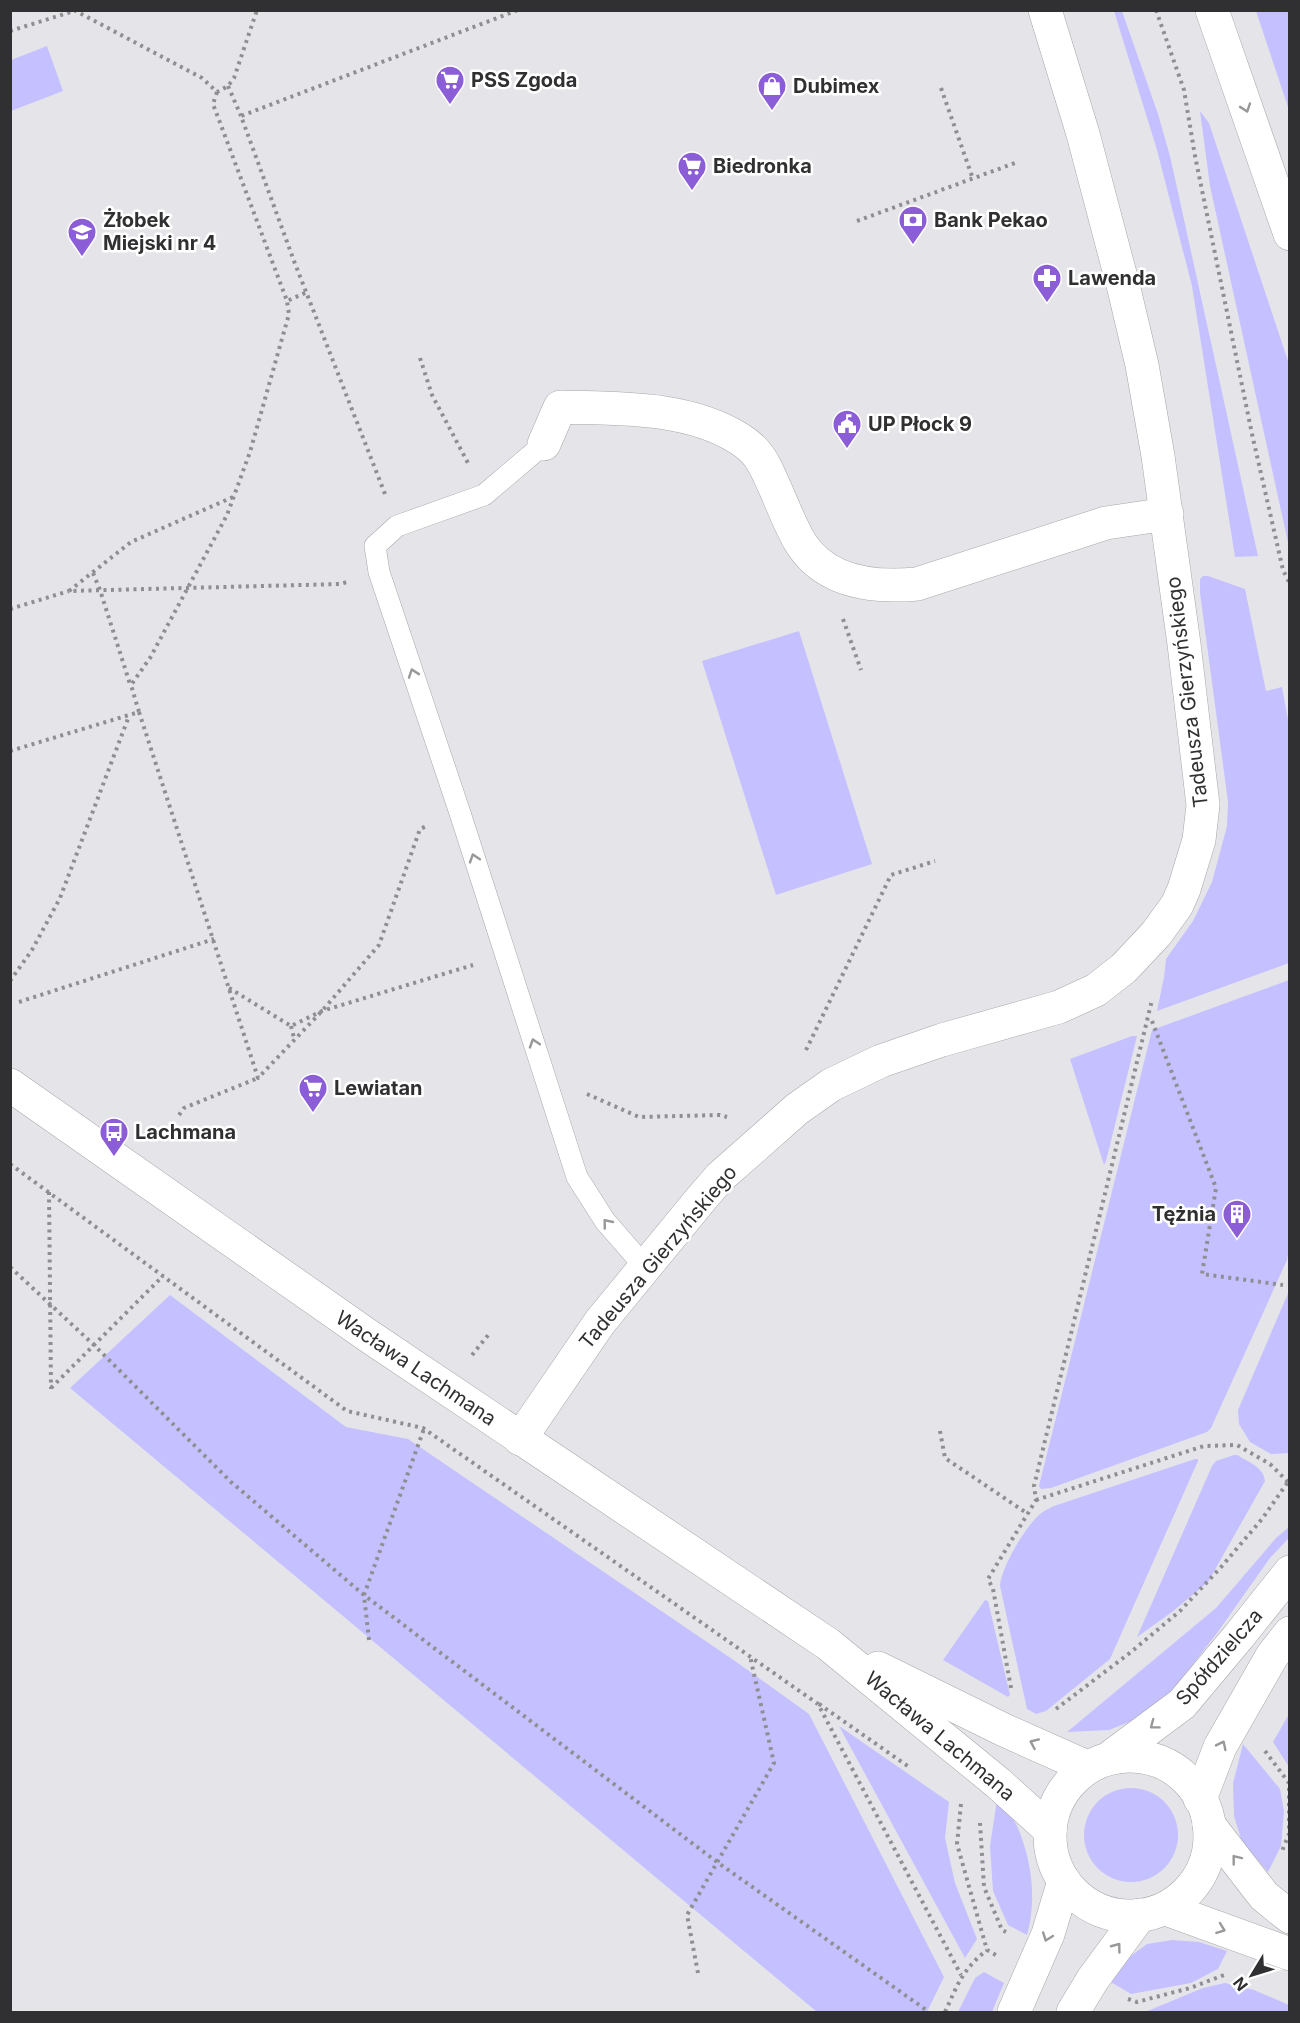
<svg xmlns="http://www.w3.org/2000/svg" width="1300" height="2023" viewBox="0 0 1300 2023" font-family="Inter,sans-serif">
  <style>
    .green { fill: #c5c0ff }
    .lines { fill: none; stroke-linecap: round; stroke-linejoin: round }
    .service-casing { stroke: #a7a7ab; stroke-width: 22 }
    .minor-casing { stroke: #a7a7ab; stroke-width: 34 }
    .tertiary-casing { stroke: #a7a7ab; stroke-width: 34 }
    .secondary-casing { stroke: #a7a7ab; stroke-width: 34 }
    .path { stroke: #8f8f93; stroke-width: 4; stroke-dasharray: 3 4.5; stroke-linecap: butt }
    .service { stroke: #fff; stroke-width: 21 }
    .minor { stroke: #fff; stroke-width: 33 }
    .tertiary { stroke: #fff; stroke-width: 33 }
    .secondary { stroke: #fff; stroke-width: 33 }
    .oneway { stroke: #989898 }
    .labels { text-anchor: middle; dominant-baseline: central; stroke-width: 5; stroke-linejoin: round; paint-order: stroke }
    .poi-label { font-size: 20px; font-weight: bold; fill: #303032; stroke: #fff; text-anchor: start }
    .street-label { font-size: 20px; fill: #303032; stroke: #fff }
  </style>
  <rect width="100%" height="100%" fill="#e5e5e9"/>
  <!-- green -->
  <g class="green">
    <polygon points="1114,11 1122,11 1158,114 1170,156 1258,556 1235,557 1192,286 1157,150"/>
    <polygon points="1256,11 1289,11 1289,110"/>
    <polygon points="47,46 63,91 11,111 11,60"/>
    <polygon points="1200,111 1209,123 1289,364 1289,547 1210,186"/>
    <polygon points="1203,576 1208,576 1245,589 1266,691 1282,687 1290,731 1289,963 1157,1011 1164,977 1166,959 1193,921 1212,882 1227,826 1228,802 1200,593 1200,579"/>
    <polygon points="799,631 872,864 776,895 702,661"/>
    <polygon points="1289,980 1289,1249 1287,1260 1211,1428 1207,1432 1051,1488 1041,1489 1039,1486 1152,1030"/>
    <polygon points="1132,1036 1137,1036 1106,1161 1104,1165 1070,1059"/>
    <polygon points="1289,1291 1289,1453 1271,1454 1250,1442 1239,1424 1238,1410"/>
    <polygon points="170,1295 346,1427 408,1439 735,1661 809,1714 944,1977 927,2012 817,2012 70,1388"/>
    <path d="M1234 1455H1237C1248 1462 1264 1467 1265 1481L1208 1582 1172 1612 1137 1637 1212 1466 1216 1461Z"/>
    <path d="M1195 1459H1198V1461L1110 1659 1046 1711 1036 1714 1027 1709 1000 1586C1001 1568 1024 1529 1038 1516 1043 1511 1048 1509 1054 1506Z"/>
    <polygon points="1289,1527 1289,1538 1270,1558 1217,1633 1157,1711 1109,1730 1067,1732 1216,1608 1276,1538"/>
    <polygon points="985,1600 988,1601 1010,1695 1008,1697 943,1660"/>
    <polygon points="1289,1714 1289,1767 1273,1742"/>
    <polygon points="839,1726 949,1802 945,1838 955,1883 977,1939 965,1958"/>
    <polygon points="1243,1744 1280,1789 1284,1811 1281,1846 1268,1872 1242,1842 1234,1816 1233,1783"/>
    <circle cx="1131" cy="1835" r="47"/>
    <path d="M997 1800C1004 1808 1013 1817 1017 1826 1032 1860 1037 1900 1027 1935L1008 1925 993 1891 990 1846Z"/>
    <polygon points="1172,1940 1199,1942 1227,1951 1218,1969 1191,1983 1131,1994 1109,1981 1128,1958 1147,1944"/>
    <polygon points="984,1972 1004,1983 992,2012 958,2012 975,1978"/>
    <polygon points="1225,1983 1254,1990 1289,2005 1289,2012 1145,2012 1203,1988"/>
  </g>
  <g class="lines">
    <!-- service casing -->
    <g class="service-casing">
      <polyline id="service" points="544,444 484,495 397,526 375,546 379,572 460,813 577,1177 605,1221 645,1267"/>
    </g>
    <!-- minor casing -->
    <g class="minor-casing">
      <g id="minor">
        <path d="M544 444 560 407C619 409 686 406 738 438 760 451 765 466 775 488 783 506 790 525 800 542 825 583 874 588 917 584L1106 523 1167 514"/>
        <polyline points="10,1085 370,1337 828,1644 998,1783 1050,1830"/>
        <polyline points="520,1439 600,1322 701,1199 720,1177 797,1109 831,1085 881,1061 942,1040 1059,1007 1096,990 1124,968 1156,934 1177,905 1184,889 1199,840 1203,805 1184,644 1158,456 1142,365 1124,289 1083,134 1045,10"/>
        <polyline points="878,1668 1004,1730 1087,1767"/>
      </g>
    </g>
    <!-- tertiary casing -->
    <g class="tertiary-casing">
      <g id="tertiary">
        <circle cx="1130" cy="1836" r="80"/>
        <polyline points="1112,1756 1182,1704 1239,1636 1290,1572"/>
        <polyline points="1200,1799 1220,1747 1272,1656 1290,1633"/>
        <polyline points="1014,2012 1048,1934 1064,1881"/>
        <polyline points="1073,2012 1093,1979 1140,1915"/>
      </g>
    </g>
    <!-- secondary casing -->
    <g class="secondary-casing">
      <g id="secondary">
        <polyline points="1212,10 1290,234"/>
        <polyline points="1209,1825 1264,1896 1290,1917"/>
        <polyline points="1166,1909 1290,1954"/>
      </g>
    </g>
    <!-- path -->
    <g class="path">
      <polyline points="74,10 202,78 217,92 228,86 234,78 257,10"/>
      <polyline points="1156,10 1184,90 1195,156 1252,434 1283,570 1290,584"/>
      <polyline points="10,31 74,11"/>
      <polyline points="228,86 241,116"/>
      <polyline points="941,88 973,179"/>
      <polyline points="217,92 213,104 287,301 307,292"/>
      <polyline points="857,221 1015,163"/>
      <polyline points="420,358 432,395 468,463"/>
      <polyline points="385,494 294,261 241,116 518,10"/>
      <polyline points="233,497 131,542 69,591 340,584 347,582"/>
      <polyline points="93,573 100,590 130,684"/>
      <polyline points="10,609 69,591"/>
      <polyline points="843,619 861,670"/>
      <polyline points="139,712 258,1078 322,1011 379,945 420,829 427,826"/>
      <polyline points="10,751 139,712 131,685 150,658 227,515 250,452 289,314 287,301"/>
      <polyline points="10,981 32,950 60,898 129,716"/>
      <polyline points="229,988 291,1026 322,1011 473,965"/>
      <polyline points="19,1002 214,939"/>
      <polyline points="1152,1021 1216,1188 1202,1274 1283,1285"/>
      <polyline points="291,1026 294,1038"/>
      <polyline points="806,1050 891,875 935,861"/>
      <polyline points="587,1094 639,1117 720,1115 727,1117"/>
      <polyline points="179,1115 184,1108 258,1078"/>
      <polyline points="10,1164 347,1411 423,1428 818,1704 961,1975"/>
      <polyline points="49,1192 51,1389"/>
      <polyline points="10,1267 94,1345 231,1482 364,1595 717,1862 929,2012"/>
      <polyline points="472,1355 489,1334"/>
      <polyline points="51,1388 163,1276"/>
      <polyline points="940,1431 945,1458 1028,1514"/>
      <polyline points="1036,1500 1204,1446 1237,1445 1270,1464 1289,1483"/>
      <polyline points="369,1640 364,1595 425,1426"/>
      <polyline points="1011,1688 993,1589 988,1579 1036,1500 1034,1486 1152,1000"/>
      <polyline points="819,1704 909,1767"/>
      <polyline points="1056,1709 1131,1652 1180,1611 1222,1566 1262,1519 1290,1479"/>
      <polyline points="1265,1751 1289,1783 1289,1834 1282,1851"/>
      <polyline points="961,1804 957,1844 987,1950 996,1955"/>
      <polyline points="980,1823 984,1887 1002,1930 1006,1932"/>
      <polyline points="698,1973 687,1915 774,1763 750,1656"/>
      <polyline points="1128,1999 1137,2002 1190,1988 1224,1975"/>
      <path d="M945 2012C958 1984 962 1970 987 1950"/>
    </g>
    <!-- service -->
    <use href="#service" class="service"/>
    <!-- minor -->
    <use href="#minor" class="minor"/>
    <!-- tertiary -->
    <use href="#tertiary" class="tertiary"/>
    <!-- secondary -->
    <use href="#secondary" class="secondary"/>
  </g>
  <!-- one-way arrows -->
  <defs><path id="oneway-chevron" d="M-2-3.5L2.5 0L-2 3.5" fill="none" stroke-width="1.6" stroke-linecap="round" stroke-linejoin="round" transform="scale(1.5)"/></defs>
  <g class="oneway">
    <use href="#oneway-chevron" transform="translate(1246 108) rotate(71)"/>
    <use href="#oneway-chevron" transform="translate(413 673) rotate(-109)"/>
    <use href="#oneway-chevron" transform="translate(474 858) rotate(-108)"/>
    <use href="#oneway-chevron" transform="translate(534 1043) rotate(-108)"/>
    <use href="#oneway-chevron" transform="translate(607 1223) rotate(-129)"/>
    <use href="#oneway-chevron" transform="translate(1154 1725) rotate(143)"/>
    <use href="#oneway-chevron" transform="translate(1034 1743) rotate(-156)"/>
    <use href="#oneway-chevron" transform="translate(1222 1745) rotate(-64)"/>
    <use href="#oneway-chevron" transform="translate(1236 1859) rotate(-128)"/>
    <use href="#oneway-chevron" transform="translate(1221 1929) rotate(20)"/>
    <use href="#oneway-chevron" transform="translate(1047 1937) rotate(110)"/>
    <use href="#oneway-chevron" transform="translate(1117 1947) rotate(-53)"/>
  </g>
  <!-- icons -->
  <defs>
    <g id="supermarket-pin" transform="scale(1.5)"><path d="M0 17L-7.5 6A9.5 9.5 0 1 1 7.5 6Z" fill="#8b5dd7" stroke="#fff"/><path d="M-6-5.5h2.5l.6 2H6L4.5 2H-2.5L-4.4-4H-6ZM-1.5 3.2a1.3 1.3 0 1 0 .1 0ZM3 3.2a1.3 1.3 0 1 0 .1 0Z" fill="#fff"/></g>
    <g id="shop-pin" transform="scale(1.5)"><path d="M0 17L-7.5 6A9.5 9.5 0 1 1 7.5 6Z" fill="#8b5dd7" stroke="#fff"/><path d="M-5-2.5h2.3a2.7 3.5 0 0 1 5.4 0H5L5.5 6h-11ZM-1.5-2.5h3a1.5 2.3 0 0 0-3 0Z" fill="#fff"/></g>
    <g id="bank-pin" transform="scale(1.5)"><path d="M0 17L-7.5 6A9.5 9.5 0 1 1 7.5 6Z" fill="#8b5dd7" stroke="#fff"/><path d="M-6-4H6V4H-6ZM0-2.3a2.3 2.3 0 1 0 0 4.6a2.3 2.3 0 1 0 0-4.6Z" fill="#fff"/></g>
    <g id="school-pin" transform="scale(1.5)"><path d="M0 17L-7.5 6A9.5 9.5 0 1 1 7.5 6Z" fill="#8b5dd7" stroke="#fff"/><path d="M0-5L7-2L0 1L-7-2ZM-4 1L0 2.5L4 1V4Q0 6-4 4Z" fill="#fff"/></g>
    <g id="pharmacy-pin" transform="scale(1.5)"><path d="M0 17L-7.5 6A9.5 9.5 0 1 1 7.5 6Z" fill="#8b5dd7" stroke="#fff"/><path d="M-2-6h4v4h4v4h-4v4h-4v-4h-4v-4h4Z" fill="#fff"/></g>
    <g id="civic-pin" transform="scale(1.5)"><path d="M0 17L-7.5 6A9.5 9.5 0 1 1 7.5 6Z" fill="#8b5dd7" stroke="#fff"/><path d="M-.6-6.5H3V-4.5H.6V-3L4-1V1h2V6H-6V1h2V-1L-.6-3ZM-1.2 2.5V6h2.4V2.5Z" fill="#fff"/></g>
    <g id="bus-pin" transform="scale(1.5)"><path d="M0 17L-7.5 6A9.5 9.5 0 1 1 7.5 6Z" fill="#8b5dd7" stroke="#fff"/><path d="M-5-6H5V4H4V6H2V4H-2V6H-4V4H-5ZM-3.5-4V0h7V-4ZM-3.5 1.2v1.5H-2V1.2ZM2 1.2v1.5H3.5V1.2Z" fill="#fff"/></g>
    <g id="building-pin" transform="scale(1.5)"><path d="M0 17L-7.5 6A9.5 9.5 0 1 1 7.5 6Z" fill="#8b5dd7" stroke="#fff"/><path d="M-4-6H4V6H1V3H-1V6H-4ZM-2.5-4.3h1.7v1.8h-1.7ZM.8-4.3h1.7v1.8H.8ZM-2.5-1h1.7V.8h-1.7ZM.8-1h1.7V.8H.8Z" fill="#fff"/></g>
  </defs>
  <g fill-rule="evenodd">
    <use href="#supermarket-pin" x="450" y="80"/>
    <use href="#shop-pin" x="772" y="86"/>
    <use href="#supermarket-pin" x="692" y="166"/>
    <use href="#bank-pin" x="913" y="220"/>
    <use href="#school-pin" x="82" y="232"/>
    <use href="#pharmacy-pin" x="1047" y="278"/>
    <use href="#civic-pin" x="847" y="424"/>
    <use href="#supermarket-pin" x="313" y="1088"/>
    <use href="#bus-pin" x="114" y="1132"/>
    <use href="#building-pin" x="1237" y="1214"/>
  </g>
  <g class="labels">
    <!-- poi labels -->
    <g class="poi-label">
      <text x="471" y="80">PSS Zgoda</text>
      <text x="793" y="86">Dubimex</text>
      <text x="713" y="166">Biedronka</text>
      <text x="103" y="220">Żłobek<tspan x="103" dy="23">Miejski nr 4</tspan></text>
      <text x="934" y="220">Bank Pekao</text>
      <text x="1068" y="278">Lawenda</text>
      <text x="868" y="424">UP Płock 9</text>
      <text x="334" y="1088">Lewiatan</text>
      <text x="135" y="1132">Lachmana</text>
      <text x="1216" y="1214" text-anchor="end">Tężnia</text>
    </g>
    <!-- street labels -->
    <g class="street-label">
      <text transform="translate(1187 692) rotate(-97)">Tadeusza Gierzyńskiego</text>
      <text transform="translate(658 1257) rotate(-50)">Tadeusza Gierzyńskiego</text>
      <text transform="translate(416 1368) rotate(34)">Wacława Lachmana</text>
      <text transform="translate(1219 1657) rotate(-49)">Spółdzielcza</text>
      <text transform="translate(940 1736) rotate(40)">Wacława Lachmana</text>
    </g>
  </g>
  <!-- border -->
  <rect width="1300" height="2023" fill="none" stroke="#303032" stroke-width="24"/>
  <!-- north arrow -->
  <g transform="translate(1252 1975) rotate(232)" stroke="#ffffff" stroke-width="4.5" paint-order="stroke">
  <path d="M0-4.5L10 22L0 15L-10 22Z" fill="#303032"/>
  <text y="-9" font-size="16" font-weight="bold" text-anchor="middle" fill="#303032">N</text>
  </g>
</svg>
